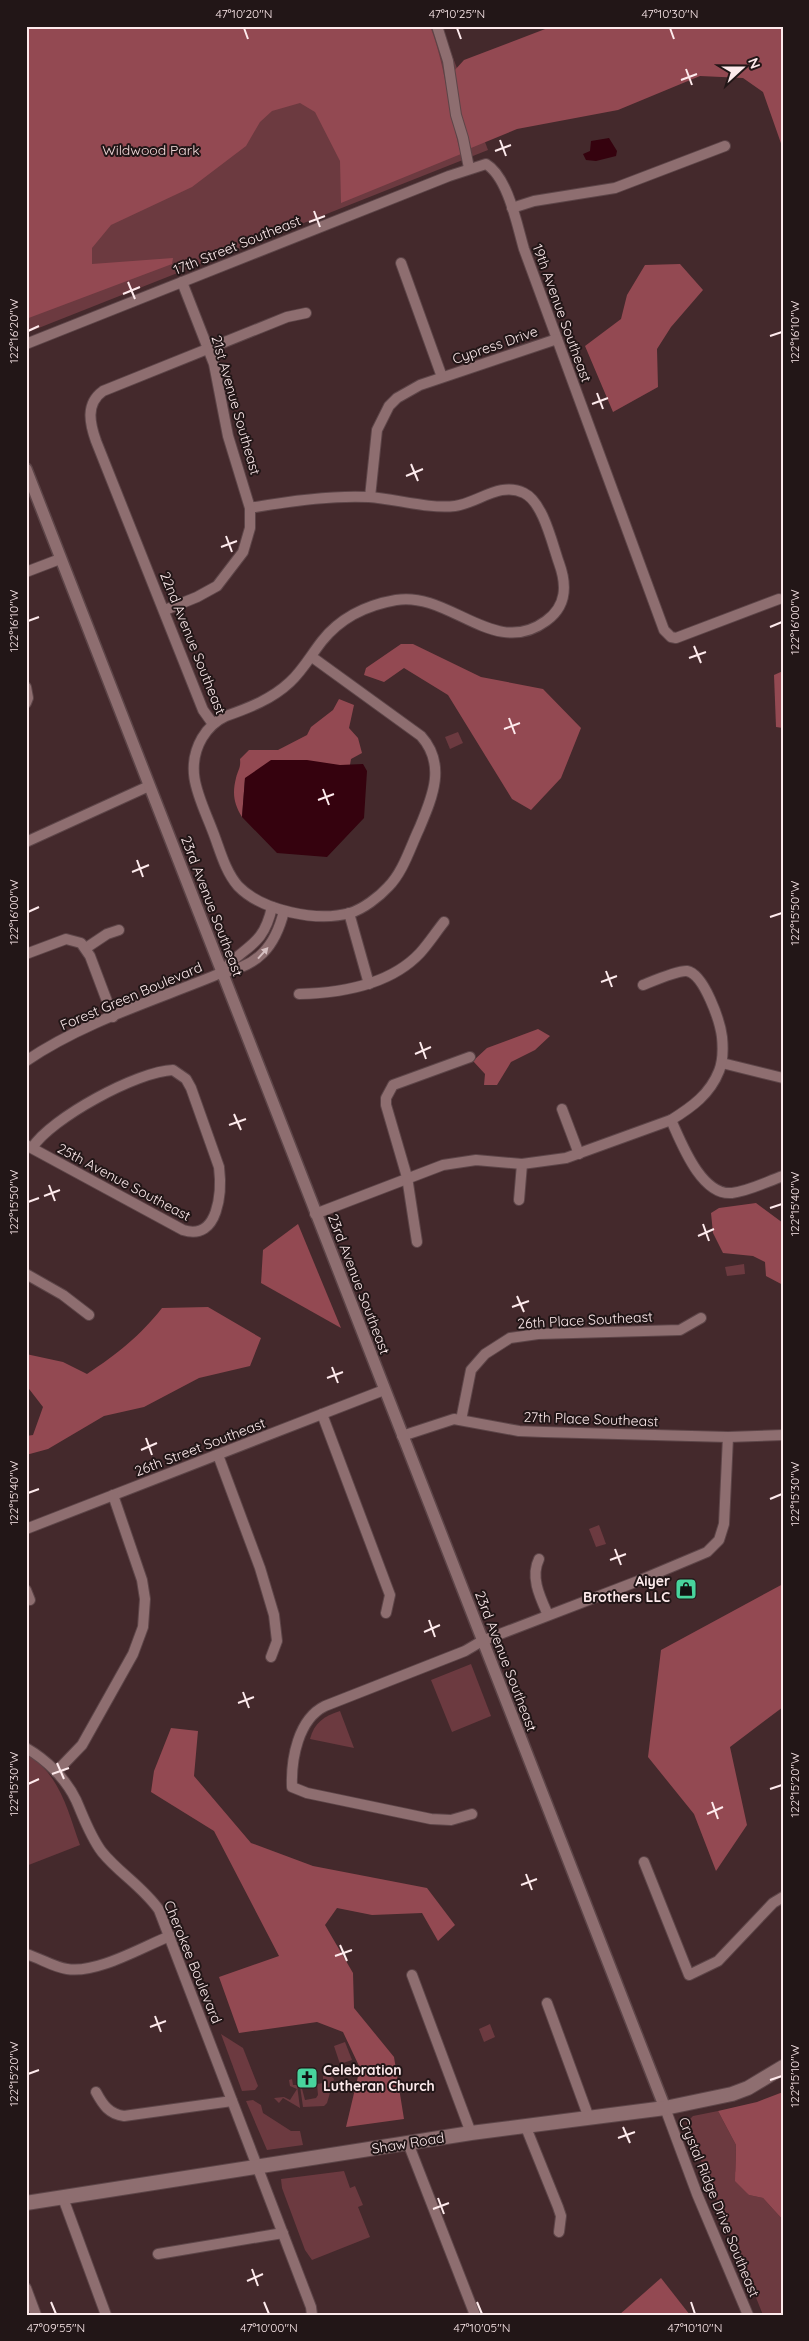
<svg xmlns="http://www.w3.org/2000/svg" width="809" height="2341" viewBox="0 0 809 2341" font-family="Quicksand,sans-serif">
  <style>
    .green { fill: #6c3a40 }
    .forest { fill: #934952 }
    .water { fill: #35020e }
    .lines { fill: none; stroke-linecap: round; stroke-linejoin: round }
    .minor-casing { stroke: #5d4548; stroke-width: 12 }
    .tertiary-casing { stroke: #5d4548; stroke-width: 14 }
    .secondary-casing { stroke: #5d4548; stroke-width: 16 }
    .minor { stroke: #8e6e70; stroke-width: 10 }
    .tertiary { stroke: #8e6e70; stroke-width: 11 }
    .secondary { stroke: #8e6e70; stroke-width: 14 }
    .oneway { fill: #d6bfc1 }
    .ticks { fill: none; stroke: #fdeaec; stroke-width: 2 }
    .labels { text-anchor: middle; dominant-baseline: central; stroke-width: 4; stroke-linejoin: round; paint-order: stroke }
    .park-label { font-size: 14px; fill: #f1dadb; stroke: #221617 }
    .street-label { font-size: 14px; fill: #fdeaec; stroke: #221617 }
    .poi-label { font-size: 14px; font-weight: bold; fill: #fdeaec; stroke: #221617; text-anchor: end }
    .neatline { fill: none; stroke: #fdeaec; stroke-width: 2 }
    .ticks-label { font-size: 12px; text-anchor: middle; fill: #fdeaec }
  </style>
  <rect width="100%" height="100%" fill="#44292c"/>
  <!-- green -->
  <g class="green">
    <polygon points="26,26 441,26 488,150 26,333"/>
    <polygon points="458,732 463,743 450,749 445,737"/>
    <polygon points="744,1264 745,1274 727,1276 725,1267"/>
    <polygon points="599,1525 606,1544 596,1547 589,1529"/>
    <polygon points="471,1664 491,1716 452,1732 431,1680"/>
    <path d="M340 1711 354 1748 310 1739C314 1723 324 1716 340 1711Z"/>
    <path d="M26 1754C60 1773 68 1812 80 1845L26 1866Z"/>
    <polygon points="490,2024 495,2037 484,2042 479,2029"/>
    <polygon points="221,2034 243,2048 258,2086 255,2090 242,2091"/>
    <polygon points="345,2042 352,2060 340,2064 334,2046"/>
    <polygon points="330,2075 334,2079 327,2103 324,2106 303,2107 300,2086 301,2085 305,2100 316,2098 318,2095 317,2084 323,2083 323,2076"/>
    <polygon points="292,2079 293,2085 297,2085 300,2108 283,2098 279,2103 274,2098 284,2097 290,2100 297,2089 290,2086 289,2080"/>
    <polygon points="253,2100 261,2105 263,2113 291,2131 300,2131 303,2145 267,2150 246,2101"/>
    <polygon points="718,2111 736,2145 735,2171 749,2195 763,2198 783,2220 783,2315 763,2315 686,2123 693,2116"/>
    <polygon points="344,2171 350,2188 355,2186 363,2205 358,2207 370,2237 312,2260 305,2250 282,2188 281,2179"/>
  </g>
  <!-- forest -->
  <g class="forest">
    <path d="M26 26H430C446 67 449 112 461 154L341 203 340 161 315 112 300 103 272 111 260 122 246 146 192 187 111 225 92 248V264L173 258 172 264 26 319Z"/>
    <polygon points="553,26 783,26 783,149 763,92 743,78 700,76 618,110 517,129 471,148 461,118 454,71 464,60"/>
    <polygon points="680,264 703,290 671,327 657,349 658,387 613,412 585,346 621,319 627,295 645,265"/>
    <polygon points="401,644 413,644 481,677 543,689 581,728 561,778 531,810 512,799 448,695 404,668 384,682 364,675 366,668"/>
    <polygon points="783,671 783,728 776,727 774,675"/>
    <path d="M339 699 354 705 349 728 358 738 362 753 351 759 350 765 245 778 242 817C234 804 232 794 236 778 238 770 241 768 240 759L249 750H278L307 735 311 727 333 710Z"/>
    <polygon points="538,1029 550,1036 535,1050 511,1062 497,1085 484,1085 485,1074 473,1061 487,1048"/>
    <polygon points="756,1203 783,1223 783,1285 766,1276 765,1262 753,1256 723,1253 713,1233 711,1213 719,1208"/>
    <polygon points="298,1224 341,1328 261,1283 263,1250"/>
    <path d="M208 1307 261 1338 250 1366 199 1378 144 1407 104 1416 48 1449 26 1455V1436L33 1435 43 1407 26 1385V1354L63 1362 87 1374C117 1354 140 1336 162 1308Z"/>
    <polygon points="783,1584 783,1707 730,1747 747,1825 716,1871 694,1814 648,1757 661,1650"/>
    <polygon points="171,1728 198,1731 194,1776 251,1843 313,1866 427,1888 455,1925 438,1941 422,1913 372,1915 337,1908 325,1925 353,1973 354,2008 394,2057 404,2119 346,2127 360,2068 343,2032 317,2022 239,2033 219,1977 279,1956 214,1831 151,1792 154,1771"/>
    <polygon points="783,2092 783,2220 763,2198 749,2195 735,2181 736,2145 718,2111 757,2102"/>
    <polygon points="661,2278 690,2315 619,2315"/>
  </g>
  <!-- water -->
  <g class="water">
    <polygon points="609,138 617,151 616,156 596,161 586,160 583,154 590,151 591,141"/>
    <polygon points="271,760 307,760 340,765 363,764 367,771 364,818 327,857 277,853 242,817 245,778"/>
  </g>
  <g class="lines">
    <!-- minor casing -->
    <g class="minor-casing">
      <g id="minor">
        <polyline points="437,26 448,61 456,115 463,138 469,168"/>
        <polyline points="512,208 534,201 615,188 725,146"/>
        <polyline points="401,263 442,377"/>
        <path d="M26 344 449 176 486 164C508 177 517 225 524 249L664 630 671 637 676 638 779 599"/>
        <polyline points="370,497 377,430 389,406 397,398 420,385 557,339"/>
        <path d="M250 508C289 501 330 495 369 497 396 499 428 509 455 506 478 503 500 481 524 493 543 502 552 543 559 563 567 585 567 606 546 621 494 659 450 591 396 600 367 605 341 617 322 641 311 655 303 670 290 682 272 699 249 708 226 716 215 721 208 728 202 738 183 771 201 800 213 832 220 850 225 871 238 886 262 911 317 922 350 913 363 909 379 897 388 887 403 872 410 848 419 829 432 798 447 765 421 736L312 657"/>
        <polyline points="26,572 60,559"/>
        <polyline points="165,610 197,597 217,586 243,552 250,528 250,508 228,436 214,364 182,282"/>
        <polyline points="26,687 28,698 26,703"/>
        <path d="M213 724 203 710 96 441C90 424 85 404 103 391L287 317 306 313"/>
        <polyline points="26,842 149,786"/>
        <polyline points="349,913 369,984"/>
        <polyline points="86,948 107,934 119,930"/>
        <polyline points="26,954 66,939 81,943 90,956 113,1017"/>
        <path d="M221 973C243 945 263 949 272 907"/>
        <path d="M299 994C341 993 390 985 420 953 429 943 436 932 444 922"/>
        <path d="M26 1061C85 1021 156 1000 221 973 258 966 275 947 284 911"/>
        <polyline points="722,1063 783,1078"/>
        <polyline points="562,1109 579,1154"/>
        <path d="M671 1120C681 1142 701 1196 732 1193 749 1191 766 1182 783 1176"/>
        <path d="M26 1145 183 1230C219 1242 222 1191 219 1167L191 1088 186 1079 173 1070C138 1071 51 1118 32 1148"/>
        <polyline points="519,1200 522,1164"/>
        <path d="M315 1214 443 1165 476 1160 522 1164 566 1158 671 1120C692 1107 710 1094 719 1071 723 1061 723 1047 722 1037 720 1021 704 974 687 971 678 970 653 981 643 985"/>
        <polyline points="417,1242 407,1177 386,1105 386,1098 393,1085 470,1057"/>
        <polyline points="26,1274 63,1295 89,1315"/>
        <polyline points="322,1414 390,1595 386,1613"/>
        <polyline points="461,1420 471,1370 485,1354 510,1338 538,1334 680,1330 701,1318"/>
        <polyline points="402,1436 454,1419 519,1431 544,1432 728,1437 783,1435"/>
        <polyline points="218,1455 260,1568 274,1615 277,1641 271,1657"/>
        <polyline points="26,1529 384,1390"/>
        <path d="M539 1559C530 1577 540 1597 548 1615"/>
        <polyline points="26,1590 30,1600"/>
        <path d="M26 1748C47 1760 66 1779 76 1800 84 1818 90 1836 102 1852 119 1873 143 1887 159 1910L311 2307 312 2315"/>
        <polyline points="56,1772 82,1745 133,1654 143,1627 145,1599 142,1580 113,1495"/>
        <path d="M472 1814 451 1820 431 1819 307 1793 292 1787C291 1759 298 1719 325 1706L465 1651 482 1641 638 1581 707 1552 719 1540 724 1524 728 1437"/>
        <polyline points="644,1862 689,1975 718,1961 773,1903 783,1897"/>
        <path d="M26 1954C40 1958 53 1967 67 1969 97 1974 142 1947 170 1936"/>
        <polyline points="412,1975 471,2133"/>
        <polyline points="547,2003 589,2118"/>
        <path d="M96 2092C103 2105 109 2114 124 2116L232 2101"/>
        <polyline points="665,2108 697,2194 748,2315"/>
        <polyline points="525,2125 558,2207 561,2216 559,2232"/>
        <polyline points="408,2143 475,2315"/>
        <polyline points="63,2198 106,2315"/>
        <polyline points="158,2254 283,2233"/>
        <polyline points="26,2288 36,2315"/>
      </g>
    </g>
    <!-- tertiary casing -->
    <g class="tertiary-casing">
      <polyline id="tertiary" points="26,469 665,2108"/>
    </g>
    <!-- secondary casing -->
    <g class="secondary-casing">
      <polyline id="secondary" points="26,2203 471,2133 665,2108 732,2094 748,2088 783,2067"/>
    </g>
    <!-- minor -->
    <use href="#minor" class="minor"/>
    <!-- tertiary -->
    <use href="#tertiary" class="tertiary"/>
    <!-- secondary -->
    <use href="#secondary" class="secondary"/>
  </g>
  <!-- one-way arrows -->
  <defs><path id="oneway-solid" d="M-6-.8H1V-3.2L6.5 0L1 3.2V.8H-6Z" transform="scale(1.25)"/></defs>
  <use class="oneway" href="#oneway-solid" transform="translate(263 953) rotate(-48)"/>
  <!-- ticks -->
  <path class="ticks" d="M244 28 248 39M457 28 461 39M670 28 674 39M686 69 692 85M681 80 697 74M500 140 506 156M495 151 511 145M314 211 320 227M309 222 325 216M128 282 135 299M123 294 140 287M28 331 39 326M770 336 782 332M597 393 603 409M592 404 608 398M411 464 418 481M406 476 423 469M226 536 232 552M221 547 237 541M28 621 39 617M770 627 782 622M694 646 701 663M689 658 706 652M509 718 515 734M504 729 520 723M323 789 329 805M318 800 334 794M137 860 143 877M132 872 149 865M28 912 39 907M770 917 782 913M606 971 612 987M601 982 617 976M420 1042 426 1059M415 1054 431 1047M234 1114 241 1130M229 1125 246 1119M49 1185 55 1201M44 1196 60 1190M28 1202 39 1198M770 1208 782 1204M703 1224 709 1241M698 1236 714 1229M517 1296 524 1312M512 1307 529 1301M332 1367 338 1383M327 1378 343 1372M146 1438 152 1455M141 1450 157 1443M28 1493 39 1489M770 1499 782 1494M615 1549 621 1565M610 1560 626 1554M429 1620 435 1637M424 1632 440 1625M243 1692 249 1708M238 1703 254 1697M57 1763 64 1779M52 1774 69 1768M28 1784 39 1779M770 1789 782 1785M712 1802 718 1819M707 1814 723 1807M526 1874 532 1890M521 1885 537 1879M340 1945 347 1961M335 1956 352 1950M155 2016 161 2032M150 2027 166 2021M28 2074 39 2070M770 2080 782 2076M623 2127 630 2143M618 2138 635 2132M438 2198 444 2214M433 2209 449 2203M252 2269 258 2286M247 2281 263 2274M51 2302 56 2314M264 2302 269 2314M477 2302 482 2314M691 2302 695 2314"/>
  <!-- icons -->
  <defs>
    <g id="shop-square" transform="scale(1.125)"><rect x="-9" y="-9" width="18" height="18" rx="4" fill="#48d49d" stroke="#221617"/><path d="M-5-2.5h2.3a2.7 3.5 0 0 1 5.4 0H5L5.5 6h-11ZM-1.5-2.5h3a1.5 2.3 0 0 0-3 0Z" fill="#111"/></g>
    <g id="church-square" transform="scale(1.125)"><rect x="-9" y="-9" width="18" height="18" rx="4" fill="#48d49d" stroke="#221617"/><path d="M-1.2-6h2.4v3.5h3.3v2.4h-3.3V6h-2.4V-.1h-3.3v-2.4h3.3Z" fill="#111"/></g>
  </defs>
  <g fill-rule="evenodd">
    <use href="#shop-square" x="686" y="1589"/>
    <use href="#church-square" x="307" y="2078"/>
  </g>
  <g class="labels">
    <!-- park labels -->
    <g class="park-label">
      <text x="151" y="150">Wildwood Park</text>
    </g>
    <!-- street labels -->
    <g class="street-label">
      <text transform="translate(237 245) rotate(-22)">17th Street Southeast</text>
      <text transform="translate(562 313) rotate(70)">19th Avenue Southeast</text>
      <text transform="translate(495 345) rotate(-19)">Cypress Drive</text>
      <text transform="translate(236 405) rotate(74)">21st Avenue Southeast</text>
      <text transform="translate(193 643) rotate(68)">22nd Avenue Southeast</text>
      <text transform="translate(212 906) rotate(69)">23rd Avenue Southeast</text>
      <text transform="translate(131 996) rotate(-23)">Forest Green Boulevard</text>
      <text transform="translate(124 1182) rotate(28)">25th Avenue Southeast</text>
      <text transform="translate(359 1284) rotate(69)">23rd Avenue Southeast</text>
      <text transform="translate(585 1320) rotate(-3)">26th Place Southeast</text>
      <text transform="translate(591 1419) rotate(2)">27th Place Southeast</text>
      <text transform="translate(200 1447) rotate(-21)">26th Street Southeast</text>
      <text transform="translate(506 1661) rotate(69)">23rd Avenue Southeast</text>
      <text transform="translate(193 1962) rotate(68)">Cherokee Boulevard</text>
      <text transform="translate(408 2143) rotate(-9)">Shaw Road</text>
      <text transform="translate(719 2207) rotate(68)">Crystal Ridge Drive Southeast</text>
    </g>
    <!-- poi labels -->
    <g class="poi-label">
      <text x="670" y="1581">Aiyer<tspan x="670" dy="16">Brothers LLC</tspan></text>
      <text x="323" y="2070" text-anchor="start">Celebration<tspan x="323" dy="16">Lutheran Church</tspan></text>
    </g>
  </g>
  <!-- border -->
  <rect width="809" height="2341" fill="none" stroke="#221617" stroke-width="55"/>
  <!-- north arrow -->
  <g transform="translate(742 68) rotate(69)" stroke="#221617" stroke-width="4" paint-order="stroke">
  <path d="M0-4L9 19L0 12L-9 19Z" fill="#fdeaec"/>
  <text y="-8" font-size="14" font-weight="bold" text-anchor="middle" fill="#fdeaec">N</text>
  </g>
  <rect x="28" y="28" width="754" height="2286" class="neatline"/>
  <g class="ticks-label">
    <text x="244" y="18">47°10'20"N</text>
    <text x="457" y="18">47°10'25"N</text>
    <text x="670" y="18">47°10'30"N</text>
    <text transform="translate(14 331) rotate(-90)" y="4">122°16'20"W</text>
    <text transform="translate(795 332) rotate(-90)" y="4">122°16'10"W</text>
    <text transform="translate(14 621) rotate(-90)" y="4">122°16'10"W</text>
    <text transform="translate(795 622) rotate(-90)" y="4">122°16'00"W</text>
    <text transform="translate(14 912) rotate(-90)" y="4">122°16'00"W</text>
    <text transform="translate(795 913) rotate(-90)" y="4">122°15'50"W</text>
    <text transform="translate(14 1202) rotate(-90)" y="4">122°15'50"W</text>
    <text transform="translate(795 1204) rotate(-90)" y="4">122°15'40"W</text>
    <text transform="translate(14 1493) rotate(-90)" y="4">122°15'40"W</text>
    <text transform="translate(795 1494) rotate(-90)" y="4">122°15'30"W</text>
    <text transform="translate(14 1784) rotate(-90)" y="4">122°15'30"W</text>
    <text transform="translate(795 1785) rotate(-90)" y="4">122°15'20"W</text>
    <text transform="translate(14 2074) rotate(-90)" y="4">122°15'20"W</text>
    <text transform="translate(795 2076) rotate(-90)" y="4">122°15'10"W</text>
    <text x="56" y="2332">47°09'55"N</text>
    <text x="269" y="2332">47°10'00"N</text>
    <text x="482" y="2332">47°10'05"N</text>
    <text x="695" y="2332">47°10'10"N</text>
  </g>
</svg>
